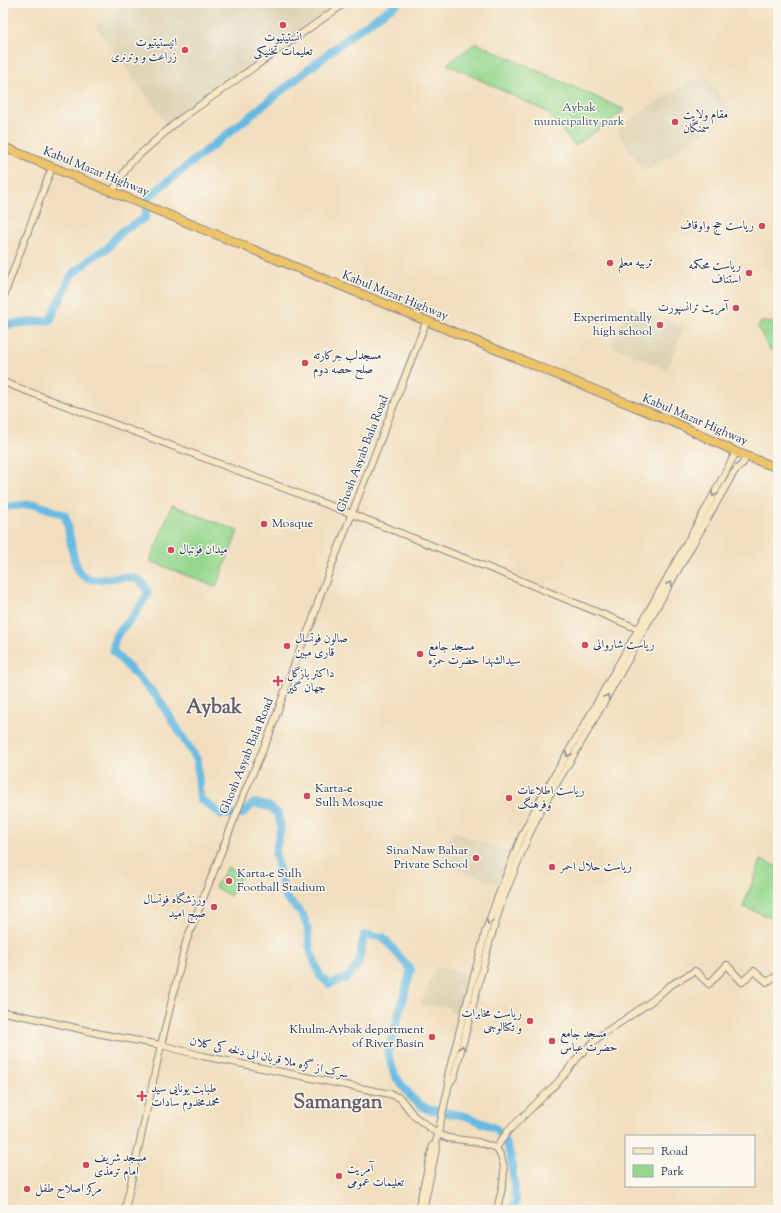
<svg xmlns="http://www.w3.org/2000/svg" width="781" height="1213" viewBox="0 0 781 1213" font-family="'Sorts Mill Goudy',Amiri,serif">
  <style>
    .built { fill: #ded3b6 }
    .green { fill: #95d78e; stroke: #588376 }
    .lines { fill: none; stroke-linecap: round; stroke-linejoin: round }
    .river { stroke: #66b9e2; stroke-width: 8 }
    .secondary-casing { stroke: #86868e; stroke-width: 8 }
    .highway-casing { stroke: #86868e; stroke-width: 10 }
    .secondary { stroke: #f8e7c3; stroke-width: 6 }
    .highway { stroke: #eec469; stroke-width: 8 }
    .oneway { stroke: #8a8b90 }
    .poi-dot { fill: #d1495b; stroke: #fbf7ec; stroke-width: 1.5 }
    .labels { text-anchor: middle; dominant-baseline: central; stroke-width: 3; stroke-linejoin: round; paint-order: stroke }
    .poi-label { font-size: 12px; fill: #1b2f5e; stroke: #fbf7ec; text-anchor: start }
    .park-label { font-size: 12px; fill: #3a596a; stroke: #fbf7ec }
    .street-label { font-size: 12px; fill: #1b2f5e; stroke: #fbf7ec }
    .town-label { font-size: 20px; font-weight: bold; fill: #625e6d; stroke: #fbf7ec }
  </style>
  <rect width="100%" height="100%" fill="#fbf7ec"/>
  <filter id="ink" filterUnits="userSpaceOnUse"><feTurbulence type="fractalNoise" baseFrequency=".025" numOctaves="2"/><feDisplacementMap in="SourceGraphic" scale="8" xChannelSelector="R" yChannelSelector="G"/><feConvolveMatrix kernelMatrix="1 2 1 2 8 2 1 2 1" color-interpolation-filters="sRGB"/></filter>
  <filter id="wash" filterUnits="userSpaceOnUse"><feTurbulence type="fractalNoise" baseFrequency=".012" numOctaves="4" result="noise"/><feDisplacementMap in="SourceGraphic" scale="16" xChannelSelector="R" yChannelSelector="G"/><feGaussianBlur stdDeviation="0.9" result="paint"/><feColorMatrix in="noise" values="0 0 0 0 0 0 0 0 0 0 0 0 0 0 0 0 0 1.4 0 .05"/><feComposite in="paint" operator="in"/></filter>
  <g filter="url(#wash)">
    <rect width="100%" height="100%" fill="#f1debe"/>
    <!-- built -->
    <g class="built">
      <polygon points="127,3 338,3 167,124 95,25"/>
      <polygon points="704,72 733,114 644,172 616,129"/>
      <polygon points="630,305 684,328 667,370 610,345"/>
      <polygon points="453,831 511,853 498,885 441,862"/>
      <polygon points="436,966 470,975 458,1014 449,1012 450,1007 421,1005"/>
    </g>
    <!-- green -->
    <g class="green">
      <polygon points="476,43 625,110 575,146 547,112 447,64"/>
      <polygon points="761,322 778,323 778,352 769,349 758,327"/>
      <polygon points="172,505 238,531 216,587 150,561"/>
      <polygon points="761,860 778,867 778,920 743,907"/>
      <polygon points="228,867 242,875 230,896 215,887"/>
    </g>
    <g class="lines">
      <!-- river -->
      <g class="river">
        <polyline points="89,260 100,252 107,249 114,239 125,229 145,218 147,198 354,33 398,3"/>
        <polyline points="59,302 72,274 85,264"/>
        <polyline points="3,325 50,320 56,307"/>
        <path d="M3 507 35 504 65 515C70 529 72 565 81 574 97 591 140 560 148 594L134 615 118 633 114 642 113 651 158 698 197 760 200 799 222 815 242 814 254 803 270 807 278 814 281 827 275 853 286 898 303 915 308 930 310 950 320 976 329 984 347 978 358 965 364 935 383 937 411 970 388 1053 395 1076 413 1099 427 1109 466 1116 497 1129 505 1142 511 1157 516 1201 512 1210"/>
      </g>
    </g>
  </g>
  <g filter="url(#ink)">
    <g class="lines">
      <!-- secondary casing -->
      <g class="secondary-casing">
        <g id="secondary">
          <polyline points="112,192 130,163 179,120 345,3"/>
          <polyline points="3,298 52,167"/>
          <polyline points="3,382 352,514 512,577 641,630"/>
          <polyline points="3,1012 34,1018 101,1034 161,1045 203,1056 390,1094 400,1098 414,1116 438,1134 448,1138 478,1142 496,1148"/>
          <polyline points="449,1084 448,1075 486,930 497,899 522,835 541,798 589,717 707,507 735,454 738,453"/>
          <polyline points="496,1148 508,1131 558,1082 580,1055 601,1035 624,1020 653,1000 669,986 695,971 709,984 727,965 742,982 754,971 767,982 778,975"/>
          <path d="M496 1148C511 1168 501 1188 497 1210"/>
          <polyline points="125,1210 161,1045 186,942 246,789 270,733 298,654 312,622 320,596 426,322"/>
          <polyline points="418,1210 433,1146 436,1142"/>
          <polyline points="423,1210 437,1145 436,1142 449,1084 454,1077 490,940 502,901 528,837 541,809 578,748 630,656 643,631 734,472 744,462 745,455"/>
        </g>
      </g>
      <!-- highway casing -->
      <g class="highway-casing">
        <polyline id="highway" points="3,147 680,425 738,453 778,468"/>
      </g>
      <!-- secondary -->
      <use href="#secondary" class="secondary"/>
      <!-- highway -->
      <use href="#highway" class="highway"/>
    </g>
    <!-- one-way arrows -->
    <defs><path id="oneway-chevron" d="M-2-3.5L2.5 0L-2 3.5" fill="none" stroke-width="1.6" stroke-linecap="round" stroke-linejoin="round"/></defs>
    <g class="oneway">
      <use href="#oneway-chevron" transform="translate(714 494) rotate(118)"/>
      <use href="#oneway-chevron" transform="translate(670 584) rotate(-60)"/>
      <use href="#oneway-chevron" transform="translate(607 697) rotate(-60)"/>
      <use href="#oneway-chevron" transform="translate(568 754) rotate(120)"/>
      <use href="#oneway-chevron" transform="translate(489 922) rotate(109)"/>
      <use href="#oneway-chevron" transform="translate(462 1048) rotate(-75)"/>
    </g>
  </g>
  <!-- markers -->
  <g class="poi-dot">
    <circle cx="283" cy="25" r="4"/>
    <circle cx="185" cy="50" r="4"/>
    <circle cx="675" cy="122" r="4"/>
    <circle cx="762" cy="226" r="4"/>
    <circle cx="610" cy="263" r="4"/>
    <circle cx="749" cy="273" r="4"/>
    <circle cx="736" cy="308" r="4"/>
    <circle cx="660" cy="325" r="4"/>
    <circle cx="305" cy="363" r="4"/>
    <circle cx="264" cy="524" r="4"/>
    <circle cx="171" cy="550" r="4"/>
    <circle cx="585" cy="645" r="4"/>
    <circle cx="287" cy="646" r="4"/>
    <circle cx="420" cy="654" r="4"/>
    <path d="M276 675h4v4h4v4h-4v4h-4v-4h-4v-4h4z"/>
    <circle cx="307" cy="796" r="4"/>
    <circle cx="509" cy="798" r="4"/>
    <circle cx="476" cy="858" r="4"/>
    <circle cx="552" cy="867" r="4"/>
    <circle cx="229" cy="881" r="4"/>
    <circle cx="214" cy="907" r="4"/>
    <circle cx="530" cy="1021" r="4"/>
    <circle cx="432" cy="1037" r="4"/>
    <circle cx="552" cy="1041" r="4"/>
    <path d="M140 1090h4v4h4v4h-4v4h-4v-4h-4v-4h4z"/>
    <circle cx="86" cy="1165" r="4"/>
    <circle cx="339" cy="1176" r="4"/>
    <circle cx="27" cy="1189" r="4"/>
  </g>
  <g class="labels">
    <!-- poi labels -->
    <g class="poi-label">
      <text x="283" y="38" text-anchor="middle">انستیتیوت<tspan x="283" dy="14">تعلیمات تخنیکی</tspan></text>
      <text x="177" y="43" text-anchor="end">انیستیتیوت<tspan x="177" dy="14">زراعت و وترنری</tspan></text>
      <text x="683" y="115">مقام ولایت<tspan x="683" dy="14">سمنگان</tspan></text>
      <text x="754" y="226" text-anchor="end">ریاست حج واوقاف</text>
      <text x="618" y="263">تربیه معلم</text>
      <text x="741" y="266" text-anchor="end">ریاست محکمه<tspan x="741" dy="14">استناف</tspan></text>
      <text x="728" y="308" text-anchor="end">آمریت ترانسپورت</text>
      <text x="652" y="318" text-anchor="end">Experimentally<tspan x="652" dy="14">high school</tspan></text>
      <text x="313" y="356">مسجدلب جرکارته<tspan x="313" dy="14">صلح حصه دوم</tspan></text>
      <text x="272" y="524">Mosque</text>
      <text x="179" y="550">میدان فوتبال</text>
      <text x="295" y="639">صالون فوتسال<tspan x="295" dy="14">قاری مبین</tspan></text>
      <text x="593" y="645">ریاست شاروالی</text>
      <text x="428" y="647">مسجد جامع<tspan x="428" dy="14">سیدالشهدا حضرت حمزه</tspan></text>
      <text x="287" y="674">داکتر بازگل<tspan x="287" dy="14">جهان گیر</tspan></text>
      <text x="315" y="789">Karta-e<tspan x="315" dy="14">Sulh Mosque</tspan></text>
      <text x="517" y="791">ریاست اطلاعات<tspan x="517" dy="14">وفرهنگ</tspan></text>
      <text x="468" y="851" text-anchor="end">Sina Naw Bahar<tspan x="468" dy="14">Private School</tspan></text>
      <text x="560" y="867">ریاست حلال احمر</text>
      <text x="237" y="874">Karta-e Sulh<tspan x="237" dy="14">Football Stadium</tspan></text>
      <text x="206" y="900" text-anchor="end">ورزشگاه فوتسال<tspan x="206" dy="14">صبح امید</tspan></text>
      <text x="522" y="1014" text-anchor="end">ریاست مخابرات<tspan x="522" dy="14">و تکنالوجی</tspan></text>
      <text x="424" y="1030" text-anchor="end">Khulm-Aybak department<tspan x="424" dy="14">of River Basin</tspan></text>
      <text x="560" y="1034">مسجد جامع<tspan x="560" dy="14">حضرت عباس</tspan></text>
      <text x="151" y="1089">طبابت یونایی سید<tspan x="151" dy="14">محمدمخدوم سادات</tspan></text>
      <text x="94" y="1158">مسجد شریف<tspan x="94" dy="14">امام ترمذی</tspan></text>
      <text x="347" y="1169">آمریت<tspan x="347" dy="14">تعلیمات عمومی</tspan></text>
      <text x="35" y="1189">مرکز اصلاح طفل</text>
    </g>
    <!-- park labels -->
    <g class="park-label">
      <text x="579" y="108">Aybak<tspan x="579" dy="14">municipality park</tspan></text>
    </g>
    <!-- street labels -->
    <g class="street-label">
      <text transform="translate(96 172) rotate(22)">Kabul Mazar Highway</text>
      <text transform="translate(395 296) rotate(22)">Kabul Mazar Highway</text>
      <text transform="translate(695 420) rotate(23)">Kabul Mazar Highway</text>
      <text transform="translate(363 454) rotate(-69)">Ghosh Asyab Bala Road</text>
      <text transform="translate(247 756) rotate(-68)">Ghosh Asyab Bala Road</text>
      <text transform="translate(269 1058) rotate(12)">سرک از گزه ملا قربان الی دلخه کی کلان</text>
    </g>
    <!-- town labels -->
    <g class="town-label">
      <text x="214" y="708">Aybak</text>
      <text x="338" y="1103">Samangan</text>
    </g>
  </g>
  <!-- margin -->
  <rect width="781" height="1213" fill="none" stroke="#fbf7ec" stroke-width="16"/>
  <!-- legend -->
  <rect x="625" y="1135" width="130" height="52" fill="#fbf7ec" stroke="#a1a7b3"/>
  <rect x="633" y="1148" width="20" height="6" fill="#f8e7c3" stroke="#a1a7b3"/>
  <text x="661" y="1155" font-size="12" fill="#1b2f5e">Road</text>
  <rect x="633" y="1165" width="20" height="12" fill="#95d78e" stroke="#a1a7b3"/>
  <text x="661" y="1175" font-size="12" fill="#1b2f5e">Park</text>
</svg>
